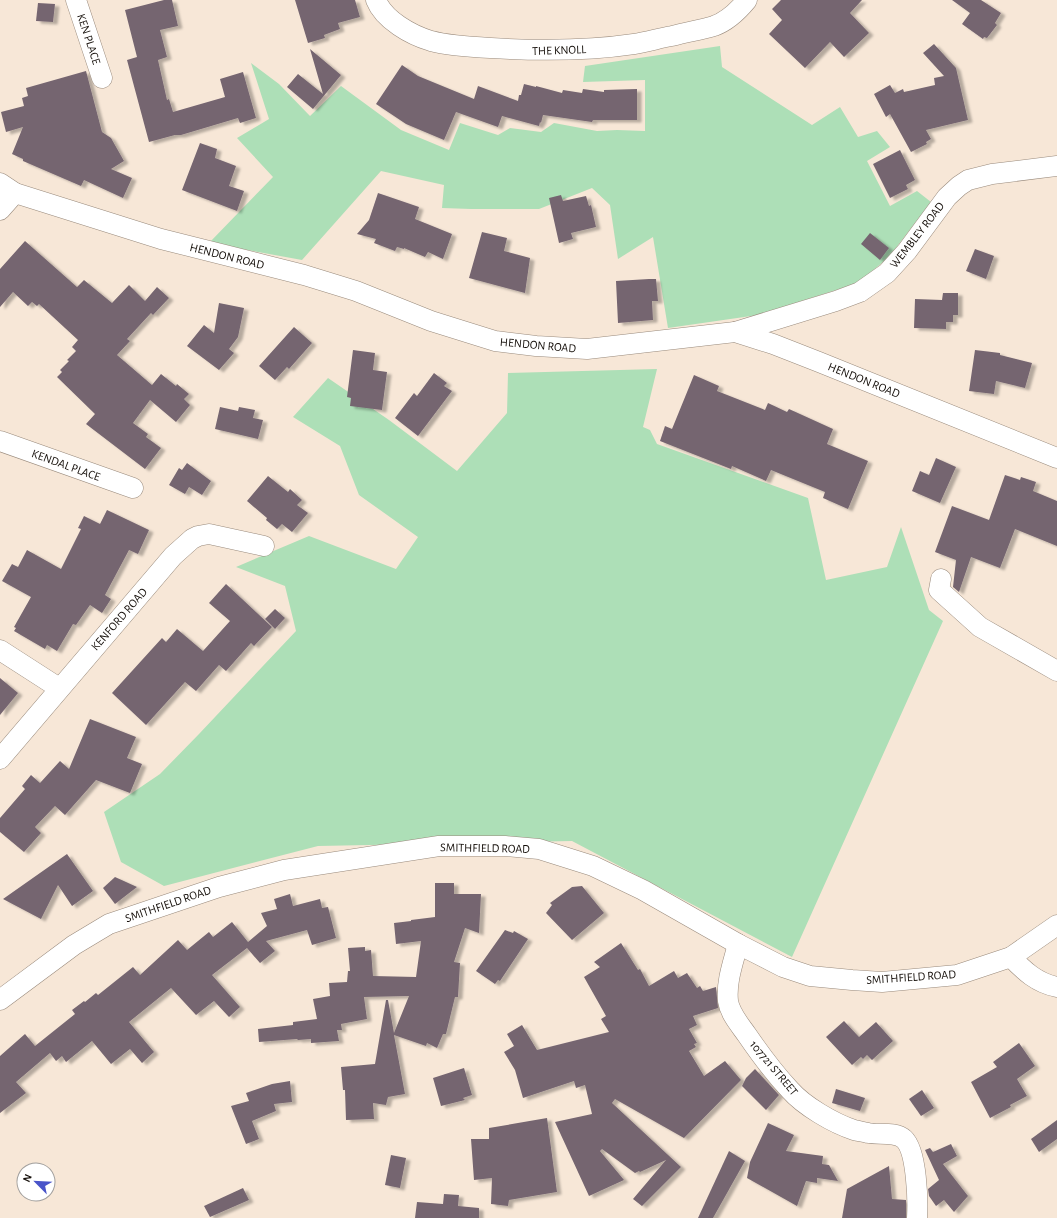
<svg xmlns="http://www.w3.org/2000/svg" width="1057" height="1218" viewBox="0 0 1057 1218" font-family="'Alegreya Sans',sans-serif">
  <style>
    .green { fill: #addfb7 }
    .building { fill: #756570; filter: url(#shadow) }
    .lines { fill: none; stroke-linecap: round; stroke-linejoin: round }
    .minor-casing { stroke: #998a7c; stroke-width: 21 }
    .minor { stroke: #fff; stroke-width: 20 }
    .labels { text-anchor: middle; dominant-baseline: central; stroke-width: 3; stroke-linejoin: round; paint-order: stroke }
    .street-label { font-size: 12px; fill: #140e09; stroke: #fff }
  </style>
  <defs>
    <filter id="shadow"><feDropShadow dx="4.5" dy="2.5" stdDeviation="1" flood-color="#0004"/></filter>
  </defs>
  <rect width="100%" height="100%" fill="#f7e7d7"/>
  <!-- green -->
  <g class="green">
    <polygon points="720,46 722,67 812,125 840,107 858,137 877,131 890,147 867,161 890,206 917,191 931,202 889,257 858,283 758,315 668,328 653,237 618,259 610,205 592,188 539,209 471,209 442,208 444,185 381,171 302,260 209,243 273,177 237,138 269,119 251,63 279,84 310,116 341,86 401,130 449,150 460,123 498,135 510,128 541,132 554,123 597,131 617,130 645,131 645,80 583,82 585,66"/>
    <polygon points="657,369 643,427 650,430 657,444 808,498 826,580 887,567 901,527 929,610 943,621 792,957 572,841 318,846 164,886 121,862 104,812 160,774 199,734 296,631 285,586 236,567 309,536 396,569 418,537 359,495 340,446 293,417 328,378 389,420 457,471 507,413 508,373"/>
  </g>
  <!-- building -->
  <g class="building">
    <polygon points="164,0 172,0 178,26 160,30 167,57 158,60 167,100 169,99 173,112 225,97 220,79 243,72 256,118 240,123 238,118 181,135 175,135 149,142 127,60 137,57 125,10"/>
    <polygon points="295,0 355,0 360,17 338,23 340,29 324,35 325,38 308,43"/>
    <polygon points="781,0 862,0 850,13 869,33 844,57 830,42 805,68 769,34 782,20 772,9"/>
    <polygon points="952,0 981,0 1001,13 995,23 997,25 987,38 984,37 983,39 962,24 970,13"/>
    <polygon points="38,3 55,4 53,22 36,21"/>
    <polygon points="934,44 956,68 968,120 926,130 931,139 926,142 927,144 911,152 890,114 886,117 874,94 890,85 895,93 903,89 904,92 935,85 934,78 944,76 923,53"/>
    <polygon points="310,49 341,75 313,109 287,87 298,74 323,94"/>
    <polygon points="402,65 418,76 474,99 478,86 518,101 519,95 521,95 524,84 536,87 536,86 562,93 563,90 582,93 583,89 604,92 604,90 637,89 637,120 593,120 592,122 543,115 541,123 540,122 539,126 502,116 498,127 456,112 444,140 406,124 376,104"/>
    <polygon points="86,71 102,132 111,138 124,161 111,169 132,178 123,198 84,180 81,186 23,161 23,159 12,154 23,127 6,132 1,112 24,106 22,98 28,96 26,88"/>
    <polygon points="200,143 217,149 215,158 236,166 229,186 244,191 237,211 182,190"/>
    <polygon points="900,150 915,180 906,185 908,189 890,198 873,164"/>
    <polygon points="378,193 419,207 415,219 452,234 443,259 428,252 425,257 404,248 404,249 397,247 395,251 374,243 376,239 357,234 369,220"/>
    <polygon points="561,195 563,201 586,196 589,206 591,205 596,227 571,233 573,239 559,243 549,198"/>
    <polygon points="482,232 507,238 504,251 530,258 525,293 469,278"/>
    <polygon points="870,233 889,248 880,260 861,244"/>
    <polygon points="25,241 77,287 84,280 112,303 129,285 145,301 157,287 169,298 153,315 151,313 127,339 130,341 117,355 152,385 161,374 176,386 177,384 189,394 184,399 190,405 176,422 150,400 133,423 148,434 146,437 161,448 145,469 86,424 95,414 57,377 62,372 60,370 69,361 67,360 76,351 72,347 78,340 39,304 37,306 32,302 28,306 13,292 0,307 0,269"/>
    <polygon points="975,249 994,256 986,279 966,271"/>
    <polygon points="649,279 656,279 658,301 652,301 653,320 618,323 616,281"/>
    <polygon points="943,293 958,293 958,315 953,315 953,322 946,322 946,329 914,328 915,299 942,300"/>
    <polygon points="219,303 244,308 238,337 229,349 234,353 219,370 187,346 204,325 214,333"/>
    <polygon points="294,327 312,343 289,369 287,367 275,380 259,366"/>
    <polygon points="353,350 375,353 373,370 387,372 382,410 350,406 351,398 347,397"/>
    <polygon points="975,350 1000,353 1000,355 1032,363 1025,388 996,381 994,394 969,391"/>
    <polygon points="434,373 447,383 444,386 452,391 418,436 395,418 414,393 417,396"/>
    <polygon points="694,375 719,386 717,391 765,410 768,403 787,412 789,409 833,429 827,444 868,461 848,509 823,498 825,492 771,470 766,481 732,466 731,469 660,441 665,426 672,429"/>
    <polygon points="220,407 238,411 239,407 255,410 253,418 263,420 258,439 215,429"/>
    <polygon points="936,458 956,467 940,503 912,491 920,471 929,475"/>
    <polygon points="187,463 211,481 202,495 189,487 185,494 169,485 179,468 182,470"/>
    <polygon points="1005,475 1020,480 1021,477 1036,482 1033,491 1057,501 1057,546 1015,529 1000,568 971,557 959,592 953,587 956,560 935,552 952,506 989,520"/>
    <polygon points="268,476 288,492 290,489 302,500 297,505 308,513 292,532 282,524 277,529 266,520 267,518 247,501"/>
    <polygon points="107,510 149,530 138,554 129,550 105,595 111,599 102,613 90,605 76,625 73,624 57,651 47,645 45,649 14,631 16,628 14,627 31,597 2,581 12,564 18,567 27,550 61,569 81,529 78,528 84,516 100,524"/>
    <polygon points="226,584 272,627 254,646 251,643 226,671 219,665 196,691 185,682 146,725 112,693 162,638 166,642 177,629 203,651 230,621 209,603"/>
    <polygon points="275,609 285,618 275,629 265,619"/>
    <polygon points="0,678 18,693 0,715"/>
    <polygon points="90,719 136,737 127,758 142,764 130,793 96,780 65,815 55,806 35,827 41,833 24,852 0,832 0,818 25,789 22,786 31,775 40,783 60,761 69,769"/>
    <polygon points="67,854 93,891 72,906 58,885 41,919 3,899"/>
    <polygon points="115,877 137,887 115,904 103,888"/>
    <polygon points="435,883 454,883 454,894 481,894 479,933 465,928 454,962 460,963 458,997 455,997 446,1034 443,1034 437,1048 427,1043 426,1046 394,1035 405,1094 388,1097 386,1105 373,1103 374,1119 346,1120 345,1090 343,1090 341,1067 375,1064 386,1000 388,1000 394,1033 409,996 364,997 367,1019 341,1024 342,1030 337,1030 339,1041 311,1043 311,1039 298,1040 297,1039 259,1042 258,1029 293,1025 293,1022 317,1019 313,999 330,996 329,983 347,982 348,971 350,971 348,948 365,947 365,951 371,950 373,976 416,977 421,941 396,944 394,923 411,921 411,920 435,917"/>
    <polygon points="582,886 604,913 572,940 546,913 552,905 550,903 572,887"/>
    <polygon points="290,894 293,906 320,899 322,908 328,907 336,938 312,945 307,930 266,941 275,951 260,963 247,948 212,975 240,1007 229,1017 214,1001 196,1015 171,988 129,1022 154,1052 142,1063 130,1049 111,1064 92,1041 66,1062 62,1056 56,1061 50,1053 16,1082 26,1093 0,1113 0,1056 25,1034 35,1046 75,1014 72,1010 84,1001 85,1002 96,993 98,995 133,967 140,975 178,940 187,950 209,932 213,937 232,922 248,942 267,926 261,913 277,909 274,899"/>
    <polygon points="505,930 513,933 514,931 528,939 500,981 498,980 495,984 476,971"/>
    <polygon points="621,943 638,970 640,969 649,986 674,971 678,978 687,973 697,988 700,986 703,991 716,987 718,1008 693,1016 697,1025 689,1029 697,1043 694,1044 696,1047 689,1051 704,1076 725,1061 741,1080 684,1138 615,1099 612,1103 681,1167 642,1206 633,1199 666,1160 640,1172 639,1171 635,1173 602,1149 600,1151 624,1180 589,1196 555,1122 592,1114 585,1085 576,1088 574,1081 523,1098 515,1070 504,1052 514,1046 507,1034 522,1025 537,1050 609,1032 601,1019 606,1016 584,977 600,967 594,962"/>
    <polygon points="844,1021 859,1037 876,1022 893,1041 872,1060 867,1055 863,1059 861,1057 852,1065 826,1037"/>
    <polygon points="1019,1043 1035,1066 1017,1079 1027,1096 1010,1105 1011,1107 990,1118 971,1082 997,1067 993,1062"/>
    <polygon points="464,1068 472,1095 463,1098 465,1100 441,1106 433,1078"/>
    <polygon points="755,1069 779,1095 766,1110 742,1086 746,1078"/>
    <polygon points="290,1081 292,1102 274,1104 276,1111 252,1121 259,1139 246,1144 231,1106 249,1101 246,1093 272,1084"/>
    <polygon points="836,1089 865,1098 860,1111 832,1103"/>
    <polygon points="922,1090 934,1108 921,1116 909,1099"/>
    <polygon points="547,1118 557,1192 509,1200 508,1206 491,1204 492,1178 474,1180 471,1139 489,1139 489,1128"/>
    <polygon points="1057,1120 1057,1139 1039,1152 1031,1139"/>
    <polygon points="768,1123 794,1135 786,1151 823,1156 822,1164 829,1165 838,1181 817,1178 817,1183 806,1181 797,1206 747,1178 750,1162"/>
    <polygon points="951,1144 957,1156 943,1164 968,1196 954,1212 944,1200 936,1206 929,1196 928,1189 939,1180 925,1150 930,1148 933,1152"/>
    <polygon points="729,1151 745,1161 713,1218 698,1218"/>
    <polygon points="391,1155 406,1158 400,1188 385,1185"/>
    <polygon points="889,1166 892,1199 906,1200 906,1218 842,1218 847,1189"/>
    <polygon points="243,1188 249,1200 210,1217 204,1206"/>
    <polygon points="444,1194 459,1195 458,1206 479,1208 479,1218 415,1218 417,1202 443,1204"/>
  </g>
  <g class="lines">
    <!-- minor casing -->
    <g class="minor-casing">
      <g id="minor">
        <polyline points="76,0 102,78"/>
        <path d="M376 0C384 20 411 35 431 41 450 46 471 47 491 48 539 51 587 51 634 44 647 42 660 38 672 36 686 32 701 30 714 26 728 21 738 11 747 0"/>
        <polyline points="0,183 15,193 161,239 304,275 356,291 431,321 495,341 536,346 587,349 735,332 773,344 819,362 1057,458"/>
        <polyline points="0,210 15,193"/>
        <polyline points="735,332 836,301 860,292 887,273 907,251 947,197 959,186 968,180 992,174 1057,166"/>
        <polyline points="0,441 133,488"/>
        <polyline points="941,579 939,590 980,627 1057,671"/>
        <polyline points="0,650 59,688"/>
        <polyline points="0,759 173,556 192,539 198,536 209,534 264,546"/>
        <path d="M738 944C733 963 726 982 728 1001 730 1014 740 1025 747 1035 760 1054 774 1073 790 1090 804 1106 833 1123 854 1130 858 1131 864 1132 868 1133 879 1135 895 1131 904 1139 917 1151 918 1201 917 1218"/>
        <path d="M1011 957C1024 971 1037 983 1057 987"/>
        <polyline points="0,1000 74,945 109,924 219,887 284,870 439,846 505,846 539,849 593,866 643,890 738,944 783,967 810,976 852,980 882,982 957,975 1011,957 1057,925"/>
      </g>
    </g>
    <!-- minor -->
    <use href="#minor" class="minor"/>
  </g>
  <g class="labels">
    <!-- street labels -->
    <g class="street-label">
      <text transform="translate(89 39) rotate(72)">KEN PLACE</text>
      <text transform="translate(559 50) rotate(-2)">THE KNOLL</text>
      <text transform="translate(917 235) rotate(-52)">WEMBLEY ROAD</text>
      <text transform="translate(227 256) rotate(14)">HENDON ROAD</text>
      <text transform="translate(538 345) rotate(5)">HENDON ROAD</text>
      <text transform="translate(864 380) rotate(22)">HENDON ROAD</text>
      <text transform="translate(66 465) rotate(20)">KENDAL PLACE</text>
      <text transform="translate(119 619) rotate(-49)">KENFORD ROAD</text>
      <text transform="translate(485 848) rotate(1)">SMITHFIELD ROAD</text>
      <text transform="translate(168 904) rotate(-19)">SMITHFIELD ROAD</text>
      <text transform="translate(911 977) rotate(-4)">SMITHFIELD ROAD</text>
      <text transform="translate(774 1068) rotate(50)">107721 STREET</text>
    </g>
  </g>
  <!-- north arrow -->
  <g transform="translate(36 1182) rotate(294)"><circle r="19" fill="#ffffff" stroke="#a19f9d"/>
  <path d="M0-3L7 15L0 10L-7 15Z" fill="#4954c9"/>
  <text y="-6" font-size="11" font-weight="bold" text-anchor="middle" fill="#140e09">N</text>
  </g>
</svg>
